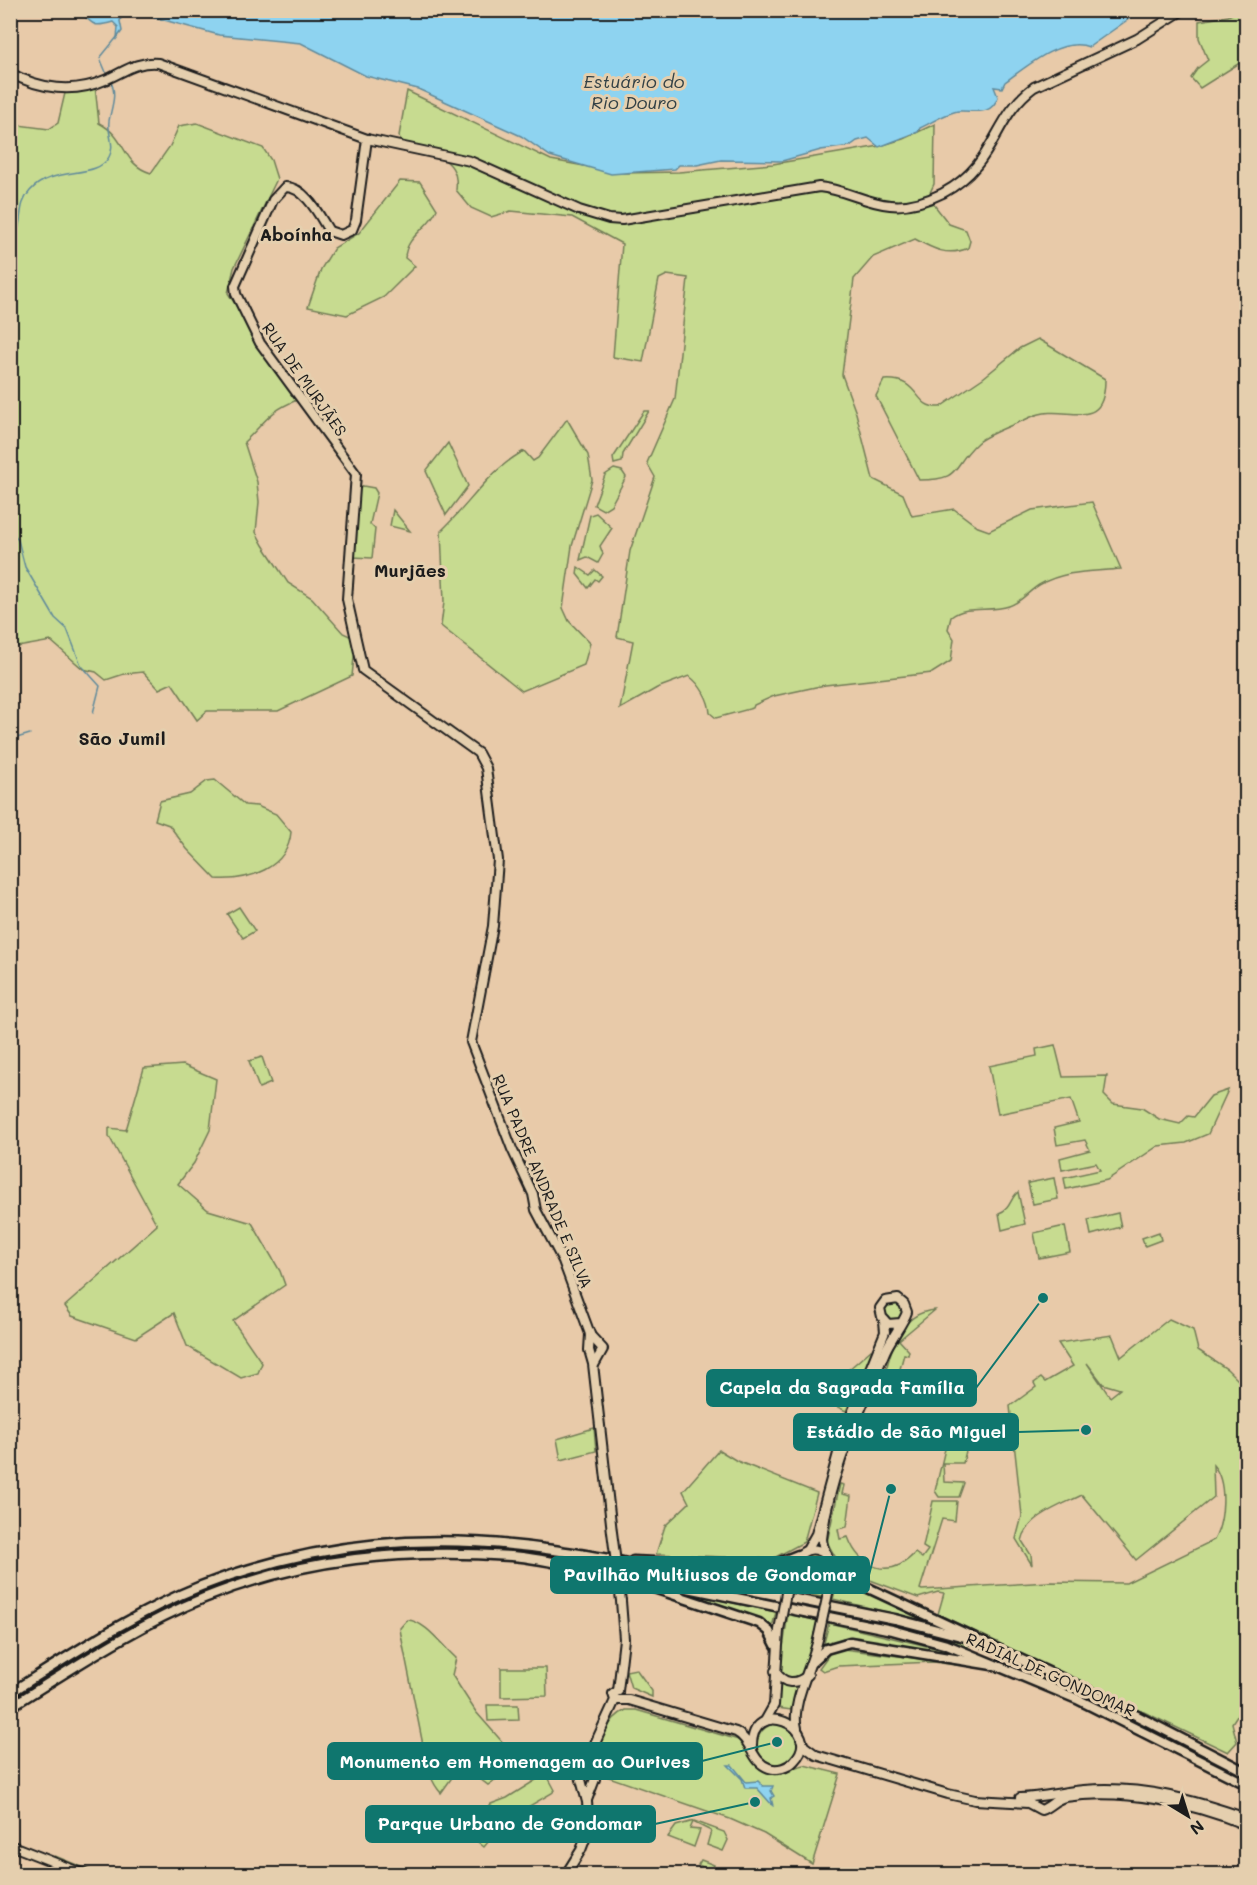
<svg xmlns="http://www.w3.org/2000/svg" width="1257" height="1885" viewBox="0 0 1257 1885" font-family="Mali,sans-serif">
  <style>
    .green { fill: #c7db90; stroke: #727c56; stroke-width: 1.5; fill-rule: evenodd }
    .water { fill: #8ed3f0; stroke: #608a9b; stroke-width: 1.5 }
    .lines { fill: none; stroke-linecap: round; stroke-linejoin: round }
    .stream { stroke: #608a9b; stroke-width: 1.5 }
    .major-casing { stroke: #1c1c1c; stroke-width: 12 }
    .highway-casing { stroke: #1c1c1c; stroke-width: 13 }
    .major { stroke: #e5cfae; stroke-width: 8 }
    .highway { stroke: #e5cfae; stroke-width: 8 }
    .major-bridge-casing { stroke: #1c1c1c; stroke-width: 12; stroke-linecap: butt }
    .major-bridge { stroke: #e5cfae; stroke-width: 8 }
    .labels { text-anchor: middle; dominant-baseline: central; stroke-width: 6; stroke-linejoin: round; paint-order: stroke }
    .street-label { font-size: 16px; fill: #1c1c1c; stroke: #e5cfae }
    .water-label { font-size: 18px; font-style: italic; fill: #334146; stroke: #e5cfae }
    .neighbourhood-label { font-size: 18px; font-weight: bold; fill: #1c1c1c; stroke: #e5cfae }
    .leader { fill: none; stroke: #0f766e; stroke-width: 2 }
    .callout-dot { fill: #0f766e; stroke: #e5cfae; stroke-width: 2 }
    .callout { fill: #0f766e; stroke: #0f766e; stroke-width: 2 }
    .callout-label { font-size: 18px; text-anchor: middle; font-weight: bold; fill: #fff }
  </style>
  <rect width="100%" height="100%" fill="#e8caa9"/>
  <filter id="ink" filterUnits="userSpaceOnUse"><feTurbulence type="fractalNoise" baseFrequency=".0167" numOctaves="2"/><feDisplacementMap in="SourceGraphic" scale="12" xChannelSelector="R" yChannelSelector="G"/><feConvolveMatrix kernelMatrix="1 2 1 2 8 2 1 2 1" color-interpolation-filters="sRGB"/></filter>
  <g filter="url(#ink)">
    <!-- green -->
    <g class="green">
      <polygon points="1238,11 1246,11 1246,59 1200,88 1191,78 1198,68 1208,60 1199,38 1199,21 1228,16"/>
      <path d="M95 86 99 123C128 138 121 164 151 173L170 146 179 126 197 123 263 148 271 160 277 179 234 268 228 293 297 400C267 412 266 422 244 442L257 482 259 502 256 532 263 545 288 583 312 598 343 633 356 639 352 676 278 711H207L197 720 172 683 159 689 143 672 124 674 106 680 96 672 83 669 51 641 18 647 11 637V124L49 129 58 123 65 93Z"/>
      <path d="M407 91 551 160 623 173 679 172 773 164 880 146 903 139 935 124 934 184 928 197 949 224 966 230 970 241 968 248C948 257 933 249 915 239L873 257 854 279 842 375 856 413 873 479 903 494 912 516 954 509 978 527 989 531 1032 510 1092 502 1121 569C1090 572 1066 570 1039 585 1029 591 1020 603 1009 606 989 613 968 604 951 617L948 629 954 639 951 661 932 673 825 685 774 696 754 705 753 708 716 718 710 713C709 699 700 684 689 676L657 688 620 709 633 641 617 637 630 551 655 477 647 463 675 399 688 278 667 275 659 279 643 362 613 357 622 244 572 217 511 211 491 217 471 208 456 190C460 156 432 153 405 152L399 136Z"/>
      <path d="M400 181 420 182 437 209C429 229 406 235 405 258L415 266 384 297 347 315 308 307 321 269 334 248 359 233Z"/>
      <path d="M1038 339 1105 379C1105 437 1064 401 1031 417 1017 424 988 433 977 443 950 468 963 480 919 480L876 396 884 380C921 377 913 409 940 407L983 378 1020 348Z"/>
      <polygon points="644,411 649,411 623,454 622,462 614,464 613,458"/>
      <path d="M567 419 588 455 592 480 572 546 563 608 569 621 590 643 584 665 522 691 441 626 444 602 441 531C469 505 490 469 524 451L533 461 538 458Z"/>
      <polygon points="448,443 468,486 446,515 426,471"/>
      <polygon points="614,469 622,471 626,477 611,505 603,510 594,505 605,475"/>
      <polygon points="363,486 374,488 377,493 370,524 375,529 372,558 353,557 357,491"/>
      <polygon points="393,510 410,531 390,526"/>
      <polygon points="596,513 612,528 600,546 603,554 598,563 587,557 580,560 590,515"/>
      <polygon points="578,567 590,575 595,570 602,576 598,581 595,579 588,588 577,574"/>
      <path d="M215 780 245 805 257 806 276 814 291 832C288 868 249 881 216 879L187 849 169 825 155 820 160 801 190 794 207 781Z"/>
      <polygon points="239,907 255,931 243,938 227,914"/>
      <polygon points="1055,1045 1063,1077 1107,1076 1104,1095 1113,1104 1142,1108 1159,1119 1180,1124 1188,1116 1194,1117 1211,1096 1228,1090 1208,1134 1186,1143 1158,1146 1107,1180 1066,1189 1064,1178 1100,1170 1096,1163 1062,1170 1060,1158 1090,1150 1085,1140 1057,1145 1054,1128 1079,1122 1071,1099 998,1114 989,1066 1037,1056 1036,1049"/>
      <polygon points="262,1057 271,1083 259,1088 249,1061"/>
      <polygon points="183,1065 216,1079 210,1130 194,1163 178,1184 208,1210 252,1223 280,1271 285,1285 233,1321 262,1363 258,1373 241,1378 187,1346 174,1313 136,1338 72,1316 65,1306 157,1225 109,1136 109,1128 126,1130 144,1068"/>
      <polygon points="1054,1178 1058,1199 1033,1204 1028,1183"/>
      <path d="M1018 1192 1025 1224 1002 1230 999 1213C1011 1209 1010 1198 1018 1192Z"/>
      <polygon points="1118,1213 1121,1227 1091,1235 1088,1220"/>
      <polygon points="1065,1226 1070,1252 1039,1258 1034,1233"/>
      <polygon points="1159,1232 1161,1240 1145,1246 1142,1238"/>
      <circle cx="893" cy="1311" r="9"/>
      <path d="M935 1310 899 1340 909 1351 908 1355 904 1354 892 1399 880 1396C888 1364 893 1313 935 1310Z"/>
      <path d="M1169 1319 1193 1330 1198 1350 1227 1369 1246 1388V1707L1241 1709 1232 1723 1237 1742 1228 1752 938 1614 944 1593 938 1592 918 1598 849 1572 841 1567 827 1542 840 1484 844 1485 842 1494 851 1496 847 1527 838 1529 840 1539 848 1537C860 1569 890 1580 915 1553L922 1558 928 1550 923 1547 933 1501H957L955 1521 942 1519 920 1589 922 1590 1048 1582 1126 1583 1214 1540C1224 1522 1228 1482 1213 1465L1214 1497 1136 1560 1082 1495C1062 1505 1027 1516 1022 1541L1031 1555 1032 1565 1016 1539 1022 1516 1010 1406 1036 1387 1034 1383 1041 1378 1045 1382 1073 1366 1058 1343 1112 1335 1121 1357ZM1087 1363 1103 1384 1120 1389 1110 1397Z"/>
      <polygon points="871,1350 873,1352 846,1411 817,1397"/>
      <polygon points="951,1426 972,1427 963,1463 943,1463 944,1482 964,1483 959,1497 939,1497 935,1491 949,1432 963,1432 950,1431"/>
      <polygon points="594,1428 596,1451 561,1460 557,1439"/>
      <polygon points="719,1450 737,1461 817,1493 804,1542 772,1559 656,1554 665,1526 689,1503 683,1491"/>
      <path d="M811 1554C834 1558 826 1581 822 1597L792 1591 799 1561Z"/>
      <polygon points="626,1567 778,1599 778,1602 626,1571"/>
      <polygon points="838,1579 843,1580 933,1620 931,1623 833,1599"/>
      <polygon points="677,1591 776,1612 772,1627"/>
      <polygon points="832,1610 911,1627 969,1644 967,1648 894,1627 831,1614"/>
      <polygon points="788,1614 818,1621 805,1670 795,1679 783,1675 780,1668"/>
      <path d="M407 1620C425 1620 443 1647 456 1658L452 1675 476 1712 520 1762 488 1785 468 1770 466 1773 458 1769 441 1793C433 1784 426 1770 431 1759L425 1755 401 1635 400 1628Z"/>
      <polygon points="829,1623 948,1651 950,1654 843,1638 826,1646 824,1643"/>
      <polygon points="843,1649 961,1664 961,1666 934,1662 838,1666 823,1671 819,1668 830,1653"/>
      <polygon points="501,1668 546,1668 547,1696 501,1697"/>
      <polygon points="636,1669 652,1691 652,1697 631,1688 626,1671"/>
      <polygon points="780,1683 799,1686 791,1710 778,1708"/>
      <polygon points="487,1705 518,1705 519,1720 488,1721"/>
      <path d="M626 1710H636L742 1741 755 1763 773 1773 804 1765 840 1774 812 1864 764 1834 730 1819 603 1775 595 1762C600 1742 606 1719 626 1710Z"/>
      <circle cx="777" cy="1744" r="20"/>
      <polygon points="548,1777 555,1790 552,1793 507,1819 484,1847 467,1833 491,1804 507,1798 539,1778"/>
      <polygon points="694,1821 724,1832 728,1840 723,1851 707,1845 711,1831 693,1822 690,1829 700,1830 694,1847 668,1837 676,1826"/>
      <polygon points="55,1856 99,1874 48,1874"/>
      <polygon points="701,1860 714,1865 711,1874 696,1874 697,1871 701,1871 703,1867 698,1865"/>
    </g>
    <!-- water -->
    <g class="water">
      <path d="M77 11H1140L1089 47C1062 36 1026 67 1005 82L1002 88 994 87 998 97C991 117 974 110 959 111 947 112 931 123 920 128L918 132 879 147 868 138 857 141 850 146 821 150 782 161 721 160 697 165H679L675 169 611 174 550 156 521 136 418 89 366 76 301 43 219 35 149 16 122 15 120 21 122 31 117 38 118 27 113 22C89 29 95 22 77 11Z"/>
      <polygon points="728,1765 732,1765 746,1782 758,1781 763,1786 773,1786 771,1791 774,1796 771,1798 773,1806 757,1788 745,1788 742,1779"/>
    </g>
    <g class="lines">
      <!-- stream -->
      <g class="stream">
        <polyline points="108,77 100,58 118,36"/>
        <path d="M10 252C13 244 16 237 18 230 22 215 19 203 30 191 53 165 96 180 109 157 116 145 107 134 109 121 111 108 118 93 110 81"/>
        <polyline points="10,528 18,540 25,567 55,618 67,629 81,665 100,686 93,713"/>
        <polyline points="10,740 30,734"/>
      </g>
      <!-- major casing -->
      <g class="major-casing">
        <g id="major">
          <path d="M10 73C40 89 74 94 105 80 124 72 136 61 158 63L367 139 470 161 579 210 609 219 622 220 819 187C844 189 865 203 890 205 908 207 927 201 943 193 997 164 992 118 1034 87L1137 39 1183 10"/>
          <path d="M367 139 356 220 352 230 341 235 329 231C320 217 305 186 285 187L273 200 235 286 236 294 260 343 356 474 347 599 363 670 478 753 486 768 498 860 493 926 471 1042 512 1149 533 1194 536 1210 563 1261 590 1334 589 1350 593 1364 612 1532"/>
          <polyline points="590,1335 603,1349 594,1365"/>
          <polyline points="807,1550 816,1534 843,1435 885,1332 884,1321"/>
          <path d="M789 1577C793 1558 806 1540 827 1555"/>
          <path d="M830 1584C835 1560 824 1559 822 1539 829 1474 860 1412 885 1352 890 1340 904 1322 907 1312L904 1304 898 1299 885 1301 880 1308 882 1317 888 1324 900 1323"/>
          <path d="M775 1671C784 1685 796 1685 808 1675"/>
          <polyline points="618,1691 624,1639 621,1601"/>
          <path d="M615 1700H629L736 1732C752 1740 751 1762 769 1768 777 1771 788 1768 794 1761 827 1727 749 1694 752 1749"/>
          <polyline points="765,1721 774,1705 779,1630"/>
          <path d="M797 1728C790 1704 814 1662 819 1635"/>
          <path d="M801 1739 804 1746 816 1755 948 1794 975 1800 1028 1803 1041 1810C1050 1807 1055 1799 1065 1797 1123 1788 1193 1803 1246 1825"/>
          <path d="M1020 1798C1042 1797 1063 1792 1084 1790 1141 1785 1194 1800 1246 1818"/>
          <polyline points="587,1800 595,1779 588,1759"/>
          <polyline points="10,1845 84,1874"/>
          <polyline points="566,1874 581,1850 589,1829 587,1802 580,1776 615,1700 613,1694 618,1691"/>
        </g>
      </g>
      <!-- highway casing -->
      <g class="highway-casing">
        <g id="highway">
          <polyline points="633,1561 768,1567 798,1555"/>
          <polyline points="832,1564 851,1580 975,1638"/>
          <polyline points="636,1582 759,1623 769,1631 776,1645"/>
          <polyline points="812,1662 826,1649 850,1642 992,1665"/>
          <path d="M10 1693C71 1655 133 1613 201 1586 316 1541 431 1532 553 1550 587 1555 619 1559 651 1570L895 1619 980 1641 1083 1688 1246 1772"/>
          <path d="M10 1707C73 1668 135 1626 204 1598 304 1557 405 1549 511 1556 558 1559 603 1577 649 1580L892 1630 947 1645 1077 1699 1246 1784"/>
        </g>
      </g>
      <!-- major -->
      <use href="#major" class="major"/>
      <!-- highway -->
      <use href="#highway" class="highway"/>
      <!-- major-bridge casing -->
      <g class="major-bridge-casing">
        <g id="major-bridge">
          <polyline points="612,1532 621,1601"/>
          <polyline points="779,1630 789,1577"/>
          <polyline points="819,1635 830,1584"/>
        </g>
      </g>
      <!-- major-bridge -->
      <use href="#major-bridge" class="major-bridge"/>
    </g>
  </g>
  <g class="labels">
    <!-- street labels -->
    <g class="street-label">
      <text transform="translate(305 379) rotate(55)">RUA DE MURJÃES</text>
      <text transform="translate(543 1181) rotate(67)">RUA PADRE ANDRADE E SILVA</text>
      <text transform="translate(1051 1674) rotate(24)">RADIAL DE GONDOMAR</text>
    </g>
    <!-- water labels -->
    <g class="water-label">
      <text x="634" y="81">Estuário do<tspan x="634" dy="21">Rio Douro</tspan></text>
    </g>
    <!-- neighbourhood labels -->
    <g class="neighbourhood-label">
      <text x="296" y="234">Aboínha</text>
      <text x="410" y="570">Murjães</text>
      <text x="122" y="738">São Jumil</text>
    </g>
  </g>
  <!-- callouts -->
  <path class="leader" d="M1043 1298L976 1388M1086 1430L1018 1432M891 1489L869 1575M777 1742L702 1761M755 1802L655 1824"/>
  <g class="callout-dot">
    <circle cx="1043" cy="1298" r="6"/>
    <circle cx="1086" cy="1430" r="6"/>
    <circle cx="891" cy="1489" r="6"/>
    <circle cx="777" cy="1742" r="6"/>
    <circle cx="755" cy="1802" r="6"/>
  </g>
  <g class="callout">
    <rect x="707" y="1370" width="269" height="36" rx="6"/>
    <rect x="794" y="1414" width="224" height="36" rx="6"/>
    <rect x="551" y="1557" width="318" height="36" rx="6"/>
    <rect x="328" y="1743" width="374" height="36" rx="6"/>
    <rect x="366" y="1806" width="289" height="36" rx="6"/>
  </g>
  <g class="callout-label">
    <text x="842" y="1394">Capela da Sagrada Família</text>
    <text x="906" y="1438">Estádio de São Miguel</text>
    <text x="710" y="1581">Pavilhão Multiusos de Gondomar</text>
    <text x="515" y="1768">Monumento em Homenagem ao Ourives</text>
    <text x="510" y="1830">Parque Urbano de Gondomar</text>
  </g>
  <!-- margin -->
  <rect width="1257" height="1885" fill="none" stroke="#e5cfae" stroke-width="36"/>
  <rect x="18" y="18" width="1221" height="1849" fill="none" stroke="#1c1c1c" stroke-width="2" filter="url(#ink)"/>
  <!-- north arrow -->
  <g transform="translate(1188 1816) rotate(142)" stroke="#e5cfae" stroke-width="4.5" paint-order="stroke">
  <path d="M0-4.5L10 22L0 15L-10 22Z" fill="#1c1c1c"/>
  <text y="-9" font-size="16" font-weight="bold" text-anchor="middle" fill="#1c1c1c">N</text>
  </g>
</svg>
